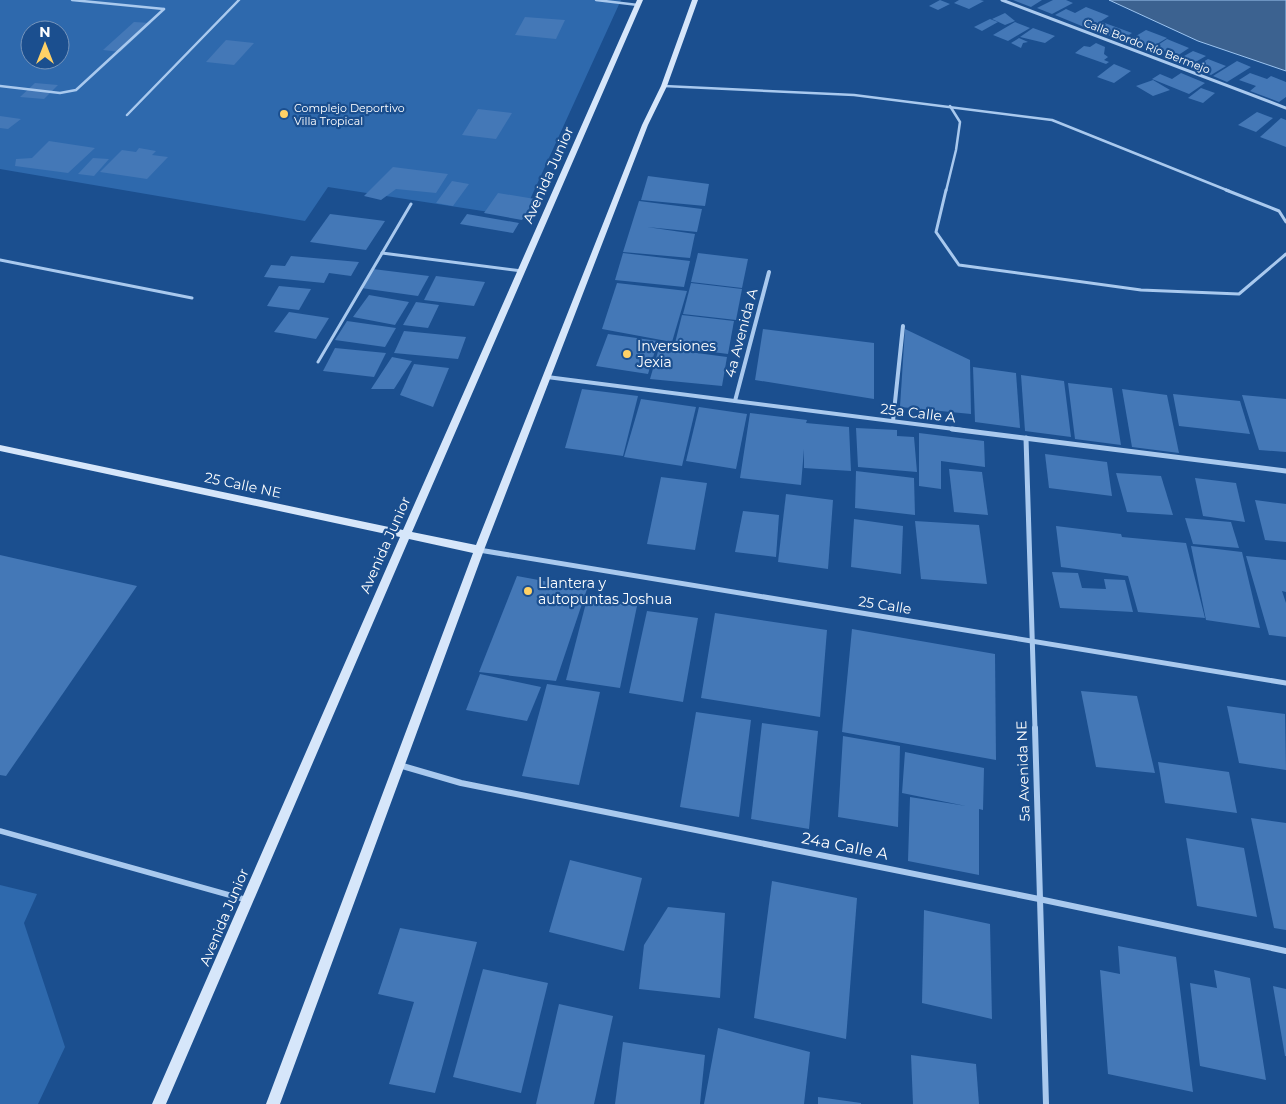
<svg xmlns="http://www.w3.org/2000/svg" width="1286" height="1104" viewBox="0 0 1286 1104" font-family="Montserrat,sans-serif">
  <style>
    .green { fill: #2e69ad; fill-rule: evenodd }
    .water { fill: #3c6290; stroke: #9cc4f0 }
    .building { fill: #4478b7 }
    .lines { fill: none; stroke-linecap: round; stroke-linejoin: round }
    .service-far1 { stroke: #a9c9ee; stroke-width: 2.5 }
    .service { stroke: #a9c9ee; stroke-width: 3 }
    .pedestrian { stroke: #a9c9ee; stroke-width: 5.5 }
    .minor-far3 { stroke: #a9c9ee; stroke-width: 3 }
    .minor-far2 { stroke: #a9c9ee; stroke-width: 4 }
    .minor-far1 { stroke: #a9c9ee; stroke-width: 5 }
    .minor { stroke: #a9c9ee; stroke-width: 6 }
    .secondary { fill: #d6e6fa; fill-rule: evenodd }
    .poi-dot { fill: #ffd166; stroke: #1b4f8f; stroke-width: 2 }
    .labels { text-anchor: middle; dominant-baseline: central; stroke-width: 4.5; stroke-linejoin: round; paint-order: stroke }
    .far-street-label { font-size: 11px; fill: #fff; stroke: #1b4f8f }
    .far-poi-label { font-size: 11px; fill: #fff; stroke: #1b4f8f; text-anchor: start }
    .street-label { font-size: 14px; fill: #fff; stroke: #1b4f8f }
    .poi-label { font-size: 14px; fill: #fff; stroke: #1b4f8f; text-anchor: start }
    .near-street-label { font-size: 16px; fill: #fff; stroke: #1b4f8f }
  </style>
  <rect width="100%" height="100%" fill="#1b4f8f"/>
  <!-- green -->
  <g class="green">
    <path d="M0 0H621L522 217 328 187 305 221 0 169ZM30 30H60V60H30Z"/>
    <polygon points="0,885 37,894 24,923 65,1047 38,1104 0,1104"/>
  </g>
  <!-- water -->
  <polygon class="water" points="1109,0 1286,0 1286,71 1198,41"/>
  <!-- building -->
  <g class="building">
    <polygon points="940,0 950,4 938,10 929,6"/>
    <polygon points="959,0 980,0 984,1 969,9 954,3"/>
    <polygon points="1013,0 1042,0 1031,7"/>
    <polygon points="1053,0 1066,0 1073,3 1052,14 1037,8"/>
    <polygon points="1086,7 1109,16 1089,29 1055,15 1066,9 1075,13"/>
    <polygon points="1005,13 1015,21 1005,25 992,19"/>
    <polygon points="525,17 565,20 556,39 515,35"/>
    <polygon points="990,19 998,22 982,31 974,27"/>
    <polygon points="134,22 151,23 120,52 103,50"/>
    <polygon points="1015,22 1030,28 1008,41 993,35"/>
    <polygon points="1102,22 1132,33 1121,40 1091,29"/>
    <polygon points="1033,28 1055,36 1045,43 1020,37"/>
    <polygon points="1146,30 1167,38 1152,47 1142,44 1137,47 1126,42"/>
    <polygon points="1019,38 1028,42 1023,43 1021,48 1011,43"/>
    <polygon points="1167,39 1189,48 1177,56 1155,47"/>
    <polygon points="226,40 254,43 234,65 206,62"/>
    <polygon points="1096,43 1105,47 1104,54 1108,57 1104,60 1109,62 1106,64 1075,53 1084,46 1090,47"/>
    <polygon points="1193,51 1206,56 1190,65 1177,60"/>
    <polygon points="1208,59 1226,66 1211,75 1193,68"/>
    <polygon points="1237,61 1251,67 1227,82 1213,76"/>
    <polygon points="1114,64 1131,71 1114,83 1097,77"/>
    <polygon points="1181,73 1205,83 1189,94 1152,79 1160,74 1172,79"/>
    <polygon points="1250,73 1267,79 1271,76 1286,82 1286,97 1279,102 1250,91 1256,86 1239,80"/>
    <polygon points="1153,80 1170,90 1153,96 1136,86"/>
    <polygon points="35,83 58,85 44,99 20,97"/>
    <polygon points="1201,88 1215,93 1203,103 1188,98"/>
    <polygon points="478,109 512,113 496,139 462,135"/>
    <polygon points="1257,112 1273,118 1256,132 1238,125"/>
    <polygon points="0,116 21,119 8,129 0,128"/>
    <polygon points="1281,118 1286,120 1286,147 1260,137"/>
    <polygon points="49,141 95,148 68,173 15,166 16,159 32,158"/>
    <polygon points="139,148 156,151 152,155 168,157 147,179 100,172 122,150 136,152"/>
    <polygon points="93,158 109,159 94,176 78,174"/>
    <polygon points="393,167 448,174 436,193 396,189 381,200 364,196"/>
    <polygon points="648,176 709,184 705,206 641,200"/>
    <polygon points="452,181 469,184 453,206 436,203"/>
    <polygon points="498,193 535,199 522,220 484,213"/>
    <polygon points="639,201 702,209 697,232 647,227 695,234 690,258 623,252"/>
    <polygon points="330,214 385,221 366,250 310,242"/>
    <polygon points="467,214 519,223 513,233 460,224"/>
    <polygon points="623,253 690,261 684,287 615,280"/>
    <polygon points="698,253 748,259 742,288 691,282"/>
    <polygon points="291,256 359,262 351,276 329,273 324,283 264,277 271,265 285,266"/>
    <polygon points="373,269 429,276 418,296 361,288"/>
    <polygon points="436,276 485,282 474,306 424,300"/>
    <polygon points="617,283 687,291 672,342 602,329"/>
    <polygon points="691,283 742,289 736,320 683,314"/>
    <polygon points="279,286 311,289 299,310 267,306"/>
    <polygon points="369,295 409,302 395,325 353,317"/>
    <polygon points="416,302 439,305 428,328 403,325"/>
    <polygon points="289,312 329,318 316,339 274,332"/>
    <polygon points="682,315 734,321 728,354 674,347"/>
    <polygon points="347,321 396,328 385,347 335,340"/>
    <polygon points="763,329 874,343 874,399 755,380"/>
    <polygon points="905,329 970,360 971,414 900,407"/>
    <polygon points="404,331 466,337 458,359 394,353"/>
    <polygon points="608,334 658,341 648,374 596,366"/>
    <polygon points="335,348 386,353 374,377 323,371"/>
    <polygon points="659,348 727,357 722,386 650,379"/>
    <polygon points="392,357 412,361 394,389 371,389"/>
    <polygon points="414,364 449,368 433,407 400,395"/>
    <polygon points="973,367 1016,373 1020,428 975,422"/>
    <polygon points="1021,375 1064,381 1071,437 1025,431"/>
    <polygon points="1068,383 1112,388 1121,445 1075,439"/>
    <polygon points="582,389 638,396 623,456 565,448"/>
    <polygon points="1122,389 1167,395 1179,453 1132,447"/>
    <polygon points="1173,394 1240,401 1250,434 1179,426"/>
    <polygon points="1242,395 1286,399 1286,452 1259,450"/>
    <polygon points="641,399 696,407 682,466 624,457"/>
    <polygon points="699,407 747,414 736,469 686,461"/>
    <polygon points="750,413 807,420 806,423 849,427 851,471 804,468 804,449 801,485 740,478"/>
    <polygon points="856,428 897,430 897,436 914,437 917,472 858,467"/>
    <polygon points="919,433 984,441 985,467 941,461 941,489 919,486"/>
    <polygon points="1045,454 1107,462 1112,496 1049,488"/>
    <polygon points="949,469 982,472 988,515 954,512"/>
    <polygon points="856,471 914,478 915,515 855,508"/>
    <polygon points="1116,473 1161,476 1173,515 1127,512"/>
    <polygon points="661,477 707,483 695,550 647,544"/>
    <polygon points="1195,478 1236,483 1245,522 1203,516"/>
    <polygon points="786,494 833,500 828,569 778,562"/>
    <polygon points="1255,500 1286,504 1286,542 1265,540"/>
    <polygon points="743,511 779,515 776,557 735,552"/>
    <polygon points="1185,518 1231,522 1239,548 1193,544"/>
    <polygon points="854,519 903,526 901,574 851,567"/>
    <polygon points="915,521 979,525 987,584 921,579"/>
    <polygon points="1056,526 1121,534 1122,537 1186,543 1205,618 1138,612 1128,576 1061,567"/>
    <polygon points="1191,546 1242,552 1260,628 1206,620"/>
    <polygon points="0,555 137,586 6,776 0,775"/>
    <polygon points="1246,556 1286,560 1286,592 1282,591 1286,603 1286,637 1269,635"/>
    <polygon points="1052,572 1078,573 1082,588 1106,589 1104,579 1125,580 1133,612 1060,608"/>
    <polygon points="517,576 587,589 556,681 479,672"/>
    <polygon points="587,599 637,606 620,688 566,680"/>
    <polygon points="647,611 698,618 683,702 629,693"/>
    <polygon points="715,613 827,630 820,717 701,698"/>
    <polygon points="852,629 995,654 996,760 842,732"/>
    <polygon points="480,674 541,687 527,721 466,710"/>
    <polygon points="547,684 600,692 579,785 522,776"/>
    <polygon points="1081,691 1137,696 1155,773 1096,767"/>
    <polygon points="1227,706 1285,714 1286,770 1239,763"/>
    <polygon points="696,712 751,720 739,817 680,807"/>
    <polygon points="762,723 818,731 809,829 751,819"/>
    <polygon points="843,736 900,746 898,827 838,817"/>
    <polygon points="905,752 984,768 983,810 979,809 979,875 908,861 910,797 966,806 902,793"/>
    <polygon points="1158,762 1229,772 1237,813 1165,803"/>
    <polygon points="1251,818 1286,823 1286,930 1274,928"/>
    <polygon points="1186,838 1244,848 1257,917 1197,906"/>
    <polygon points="570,860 642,878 624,951 549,932"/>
    <polygon points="772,881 857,898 846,1039 754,1018"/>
    <polygon points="668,907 725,913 720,998 639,989 644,945"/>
    <polygon points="924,910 990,924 992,1019 922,1003"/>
    <polygon points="400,928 477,942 435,1093 389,1084 414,1002 378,994"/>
    <polygon points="1118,946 1176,957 1193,1092 1108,1074 1100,970 1120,974"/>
    <polygon points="483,969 548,983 521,1093 453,1077"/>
    <polygon points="1214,970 1250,978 1266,1080 1200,1066 1190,983 1217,988"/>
    <polygon points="1273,986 1286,989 1286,1056 1285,1056"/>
    <polygon points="559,1004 613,1016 594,1104 536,1104"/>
    <polygon points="718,1028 810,1052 804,1104 704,1104"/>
    <polygon points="623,1042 705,1055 700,1104 615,1104"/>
    <polygon points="911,1055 976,1064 979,1104 913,1104"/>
    <polygon points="818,1097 861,1103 861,1104 818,1104"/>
  </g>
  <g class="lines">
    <!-- service-far1 -->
    <g class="service-far1">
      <polyline points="72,0 164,9"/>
      <polyline points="596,0 638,5"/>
      <polyline points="0,86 60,93 76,90 164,9"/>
      <polyline points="664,86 854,95 1052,120 1229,191"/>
      <polyline points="127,115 239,0"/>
      <polyline points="946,191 956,150 960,122 950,106"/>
    </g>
    <!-- service -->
    <g class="service">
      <polyline points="946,190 936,232 959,265 1141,290 1239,294 1286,254"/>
      <polyline points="1226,190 1279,211 1286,222"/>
      <polyline points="382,253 522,271"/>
      <polyline points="0,260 192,298"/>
      <polyline points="318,362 411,204"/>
    </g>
    <!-- pedestrian -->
    <polyline class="pedestrian" points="0,831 247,900"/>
    <!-- minor-far3 -->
    <polyline class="minor-far3" points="1002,0 1286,108"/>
    <!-- minor-far2 -->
    <g class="minor-far2">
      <polyline points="547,377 962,430"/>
      <polyline points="735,401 769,272"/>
      <polyline points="893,421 903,326"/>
    </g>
    <!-- minor-far1 -->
    <g class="minor-far1">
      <polyline points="952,429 1286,471"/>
      <polyline points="1026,438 1035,729"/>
      <polyline points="479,550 1286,683"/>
    </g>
    <!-- minor -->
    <g class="minor">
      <polyline points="1035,728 1046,1104"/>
      <polyline points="399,765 461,783 1039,899 1286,951"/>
    </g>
    <!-- secondary -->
    <polygon class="secondary" points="637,0 643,0 412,532 476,545 642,125 661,86 692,0 698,0 667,86 648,125 484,550 280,1104 266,1104 473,553 409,539 166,1104 152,1104 400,537 0,451 0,445 403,530"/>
  </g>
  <!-- markers -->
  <g class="poi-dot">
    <circle cx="284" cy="114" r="5"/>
    <circle cx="627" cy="354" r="5"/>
    <circle cx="528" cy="591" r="5"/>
  </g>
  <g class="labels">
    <!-- far-street labels -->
    <g class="far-street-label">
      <text transform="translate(1147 46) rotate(21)">Calle Bordo Río Bermejo</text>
    </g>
    <!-- far-poi labels -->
    <g class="far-poi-label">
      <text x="294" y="108">Complejo Deportivo<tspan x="294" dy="13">Villa Tropical</tspan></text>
    </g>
    <!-- street labels -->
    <g class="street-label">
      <text transform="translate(548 175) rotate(-66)">Avenida Junior</text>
      <text transform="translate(741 333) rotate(-75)">4a Avenida A</text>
      <text transform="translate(918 413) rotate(7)">25a Calle A</text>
      <text transform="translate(243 485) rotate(12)">25 Calle NE</text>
      <text transform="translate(385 545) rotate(-66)">Avenida Junior</text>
      <text transform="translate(885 605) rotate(9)">25 Calle</text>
      <text transform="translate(1023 771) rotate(-92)">5a Avenida NE</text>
      <text transform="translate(224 917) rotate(-67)">Avenida Junior</text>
    </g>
    <!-- poi labels -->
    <g class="poi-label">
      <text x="637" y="346">Inversiones<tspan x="637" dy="16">Jexia</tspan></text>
      <text x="538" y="583">Llantera y<tspan x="538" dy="16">autopuntas Joshua</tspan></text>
    </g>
    <!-- near-street labels -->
    <g class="near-street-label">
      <text transform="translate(845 846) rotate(11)">24a Calle A</text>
    </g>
  </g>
  <!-- north arrow -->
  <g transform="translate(45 45)"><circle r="24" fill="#1b4f8f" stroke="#7695bc"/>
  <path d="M0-4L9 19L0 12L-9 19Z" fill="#ffd166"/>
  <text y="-8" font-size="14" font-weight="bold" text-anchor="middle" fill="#ffffff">N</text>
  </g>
</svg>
